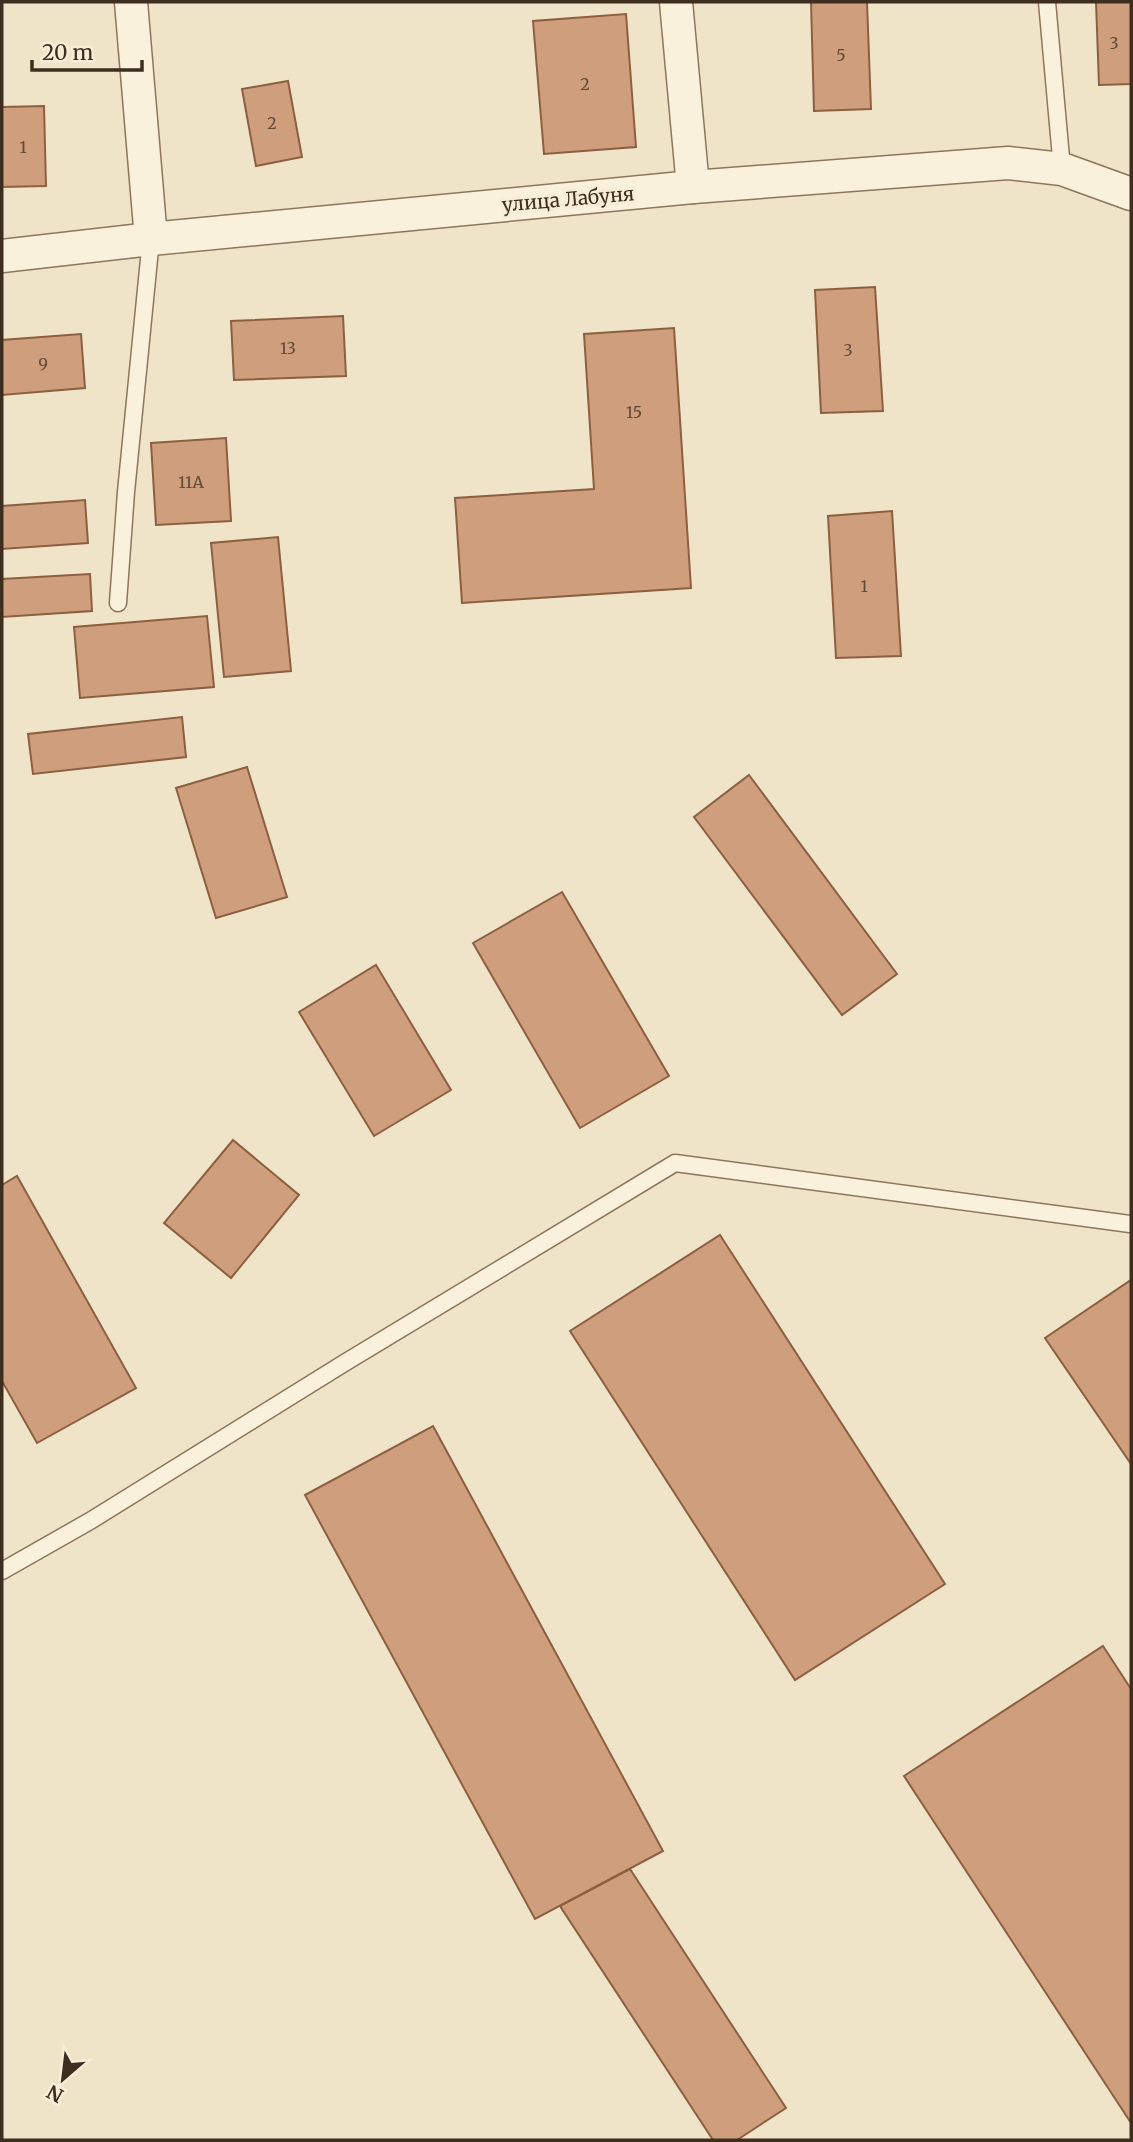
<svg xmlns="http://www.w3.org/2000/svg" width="1133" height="2142" viewBox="0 0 1133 2142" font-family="Merriweather,serif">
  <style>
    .building { fill: #cf9f7d; stroke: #8d5f41; stroke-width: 2 }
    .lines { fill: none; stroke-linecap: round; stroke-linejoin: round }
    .service-casing { stroke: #8d765c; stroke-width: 19 }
    .minor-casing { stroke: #8d765c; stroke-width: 35 }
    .service { stroke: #faf1dc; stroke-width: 16 }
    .minor { stroke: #faf1dc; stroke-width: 32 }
    .labels { text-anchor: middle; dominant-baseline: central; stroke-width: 6; stroke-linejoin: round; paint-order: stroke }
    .number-label { font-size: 16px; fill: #624a37 }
    .street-label { font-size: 19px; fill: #3d2e20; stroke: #f7eed8 }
  </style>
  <rect width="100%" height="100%" fill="#f0e4c8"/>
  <!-- building -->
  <g class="building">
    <polygon points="811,2 867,2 871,109 814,111"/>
    <polygon points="1096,2 1131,2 1131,84 1099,85"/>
    <polygon points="626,14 636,147 544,154 533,21"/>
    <polygon points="288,81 302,157 256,166 242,89"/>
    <polygon points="44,106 46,186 2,187 2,107"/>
    <polygon points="875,287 883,411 821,413 815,290"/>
    <polygon points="343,316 346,376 234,380 231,321"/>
    <polygon points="674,328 691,588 462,603 455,498 594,489 584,334"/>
    <polygon points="81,334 85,388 2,395 2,340"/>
    <polygon points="226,438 231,521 156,525 151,443"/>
    <polygon points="85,500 88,543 2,549 2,506"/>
    <polygon points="892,511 901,656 836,658 828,516"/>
    <polygon points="278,537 291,671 224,677 211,543"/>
    <polygon points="90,574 92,611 2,617 2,579"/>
    <polygon points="207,616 214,687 80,698 74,627"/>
    <polygon points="182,717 186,757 33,774 28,734"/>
    <polygon points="247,767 287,897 216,918 176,788"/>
    <polygon points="749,775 897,974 842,1015 694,817"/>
    <polygon points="562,892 669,1076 580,1128 473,943"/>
    <polygon points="376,965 451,1090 374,1136 299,1012"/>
    <polygon points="233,1140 299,1195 231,1278 164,1223"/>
    <polygon points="17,1176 136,1388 37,1443 2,1381 2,1185"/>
    <polygon points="720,1235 945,1584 795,1680 570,1331"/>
    <polygon points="1131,1280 1131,1464 1045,1338"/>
    <polygon points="433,1426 663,1851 535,1919 305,1495"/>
    <polygon points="1103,1646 1131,1689 1131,2123 904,1776"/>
    <polygon points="630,1869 786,2108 737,2140 713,2140 560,1906"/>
  </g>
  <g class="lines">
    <!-- service casing -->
    <g class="service-casing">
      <g id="service">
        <polyline points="1047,2 1062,169"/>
        <polyline points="118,603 126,492 151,239"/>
        <polyline points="2,1571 90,1521 346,1362 675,1163 1130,1224"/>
      </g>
    </g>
    <!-- minor casing -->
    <g class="minor-casing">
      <g id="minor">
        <polyline points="131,2 151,239"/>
        <polyline points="676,2 693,187"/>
        <polyline points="2,256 151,239 693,187 1008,163 1062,169 1131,194"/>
      </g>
    </g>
    <!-- service -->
    <use href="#service" class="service"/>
    <!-- minor -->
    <use href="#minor" class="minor"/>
  </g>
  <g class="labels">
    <!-- number labels -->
    <g class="number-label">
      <text x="1114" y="43">3</text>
      <text x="841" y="55">5</text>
      <text x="585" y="84">2</text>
      <text x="272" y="123">2</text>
      <text x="23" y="147">1</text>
      <text x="288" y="348">13</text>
      <text x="848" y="350">3</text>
      <text x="43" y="364">9</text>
      <text x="634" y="412">15</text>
      <text x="191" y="482">11А</text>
      <text x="864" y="586">1</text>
    </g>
    <!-- street labels -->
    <g class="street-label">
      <text transform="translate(568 199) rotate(-5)">улица Лабуня</text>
    </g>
  </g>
  <!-- border -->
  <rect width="1133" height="2142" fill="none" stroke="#3d2e20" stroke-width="7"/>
  <!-- north arrow -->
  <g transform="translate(63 2079) rotate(208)" stroke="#f7eed8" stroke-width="5" paint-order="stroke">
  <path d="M0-5L12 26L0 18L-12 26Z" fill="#3d2e20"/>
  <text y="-10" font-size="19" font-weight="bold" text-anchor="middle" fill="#3d2e20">N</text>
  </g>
  <!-- scale -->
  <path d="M32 60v10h110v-10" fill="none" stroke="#3d2e20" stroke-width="3.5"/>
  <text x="42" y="60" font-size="21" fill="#3d2e20" stroke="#f7eed8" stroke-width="5" paint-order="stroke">20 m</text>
</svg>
